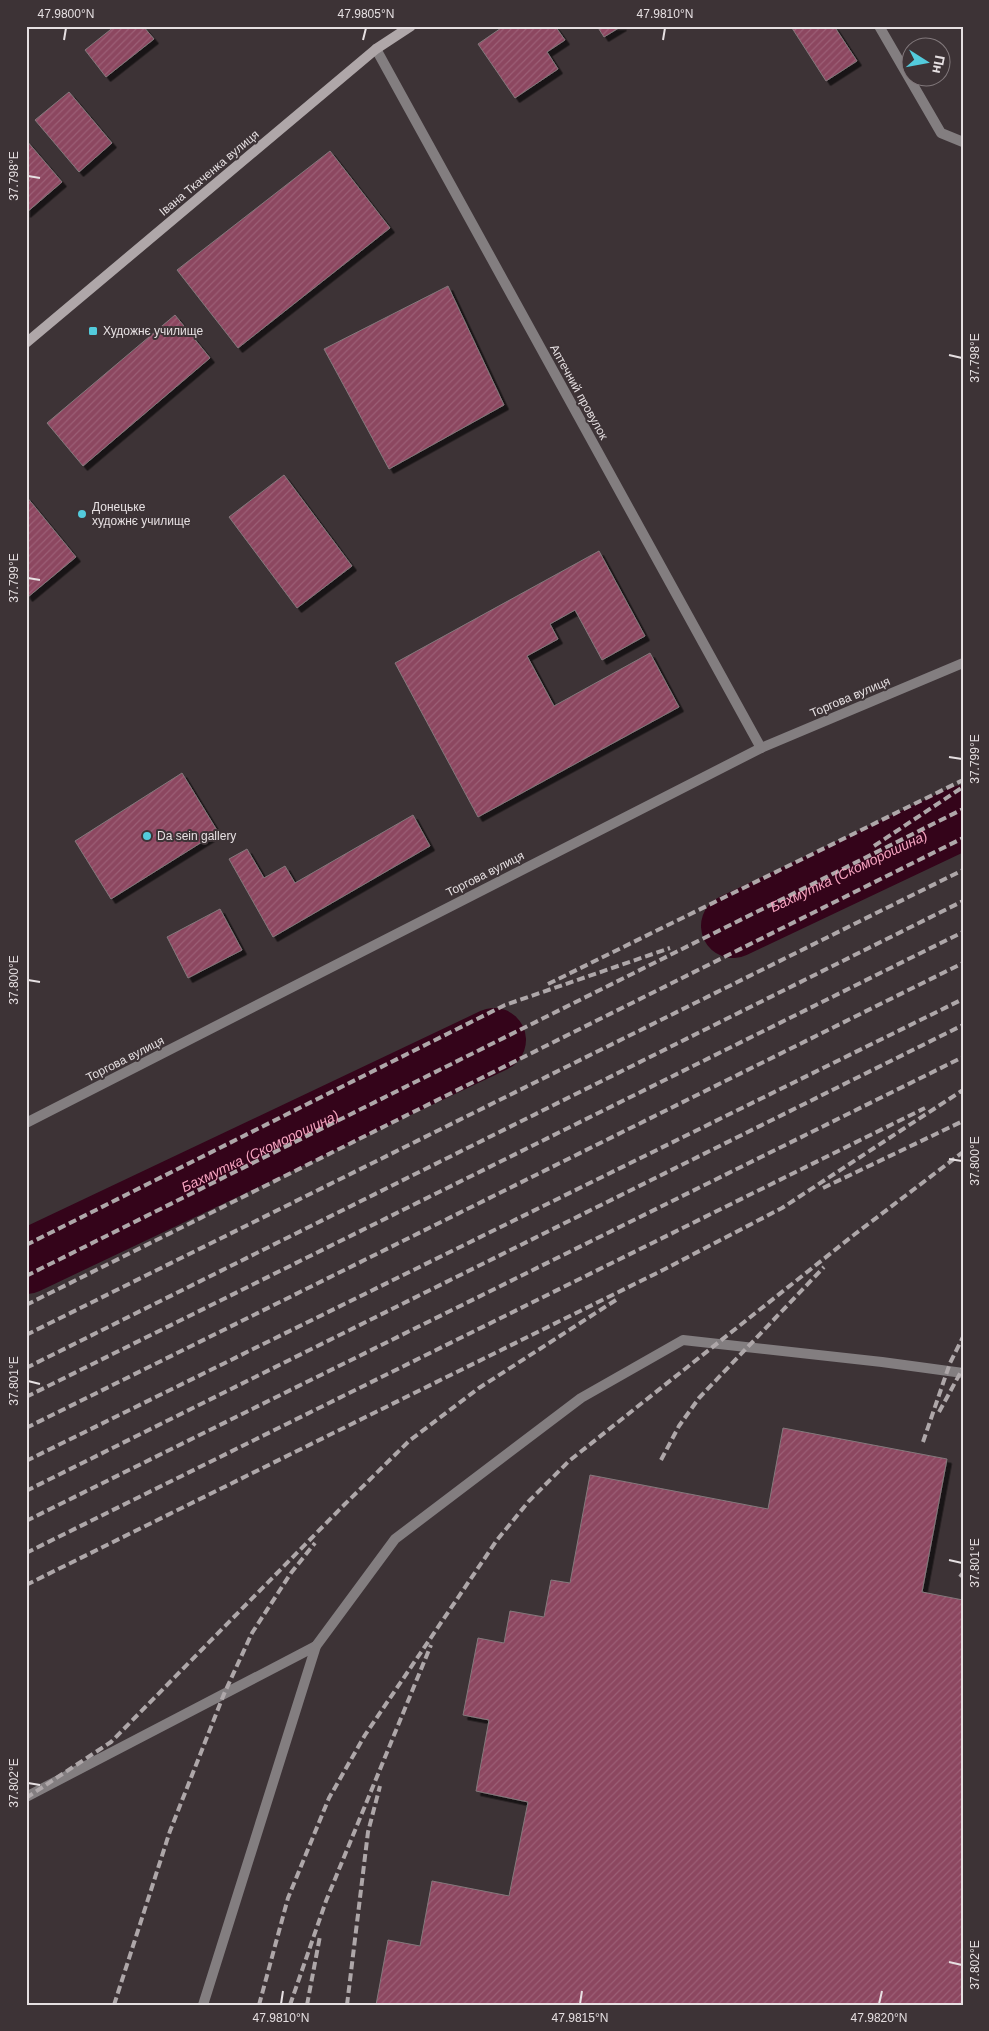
<svg xmlns="http://www.w3.org/2000/svg" width="989" height="2031" viewBox="0 0 989 2031" font-family="Arial,sans-serif">
  <style>
    .lines { fill: none; stroke-linecap: round; stroke-linejoin: round }
    .river { stroke: #34041a; stroke-width: 64 }
    .building { fill: url(#building-hatch); stroke: #84797c; filter: url(#shadow) }
    .lane { stroke: #837e80; stroke-width: 10 }
    .street { stroke: #837e80; stroke-width: 10 }
    .secondary { stroke: #afa7a9; stroke-width: 10 }
    .rail { stroke: #aea7a9; stroke-width: 4; stroke-dasharray: 8 4; stroke-linecap: butt }
    .ticks { fill: none; stroke: #e6e0e2; stroke-width: 2 }
    .poi-dot { fill: #53cbdc; stroke: #3d3336; stroke-width: 2 }
    .labels { text-anchor: middle; dominant-baseline: central; stroke-width: 4; stroke-linejoin: round; paint-order: stroke }
    .street-label { font-size: 12px; fill: #e6e0e2; stroke: #3d3336 }
    .poi-label { font-size: 12px; fill: #e6e0e2; stroke: #3d3336; text-anchor: start }
    .water-label { font-size: 14px; font-style: italic; fill: #f6a3bf; stroke: #3d3336 }
    .neatline { fill: none; stroke: #e6e0e2; stroke-width: 2 }
    .ticks-label { font-size: 12px; text-anchor: middle; fill: #e6e0e2 }
  </style>
  <defs>
    <pattern id="building-hatch" width="6" height="6" patternUnits="userSpaceOnUse" patternTransform="scale(1.25)"><rect width="6" height="6" fill="#8c4660"/><path d="M-1 1l2-2M0 6l6-6M5 7l2-2" fill="none" stroke="#9c6076"/></pattern>
    <filter id="shadow"><feDropShadow dx="4.5" dy="4.5" stdDeviation="0" flood-color="#0009"/></filter>
  </defs>
  <rect width="100%" height="100%" fill="#3d3336"/>
  <g class="lines">
    <!-- river -->
    <g class="river">
      <path id="s1" d="M733 926 963 817"/>
      <path id="s2" d="M26 1262 494 1040"/>
    </g>
  </g>
  <!-- building -->
  <g class="building">
    <polygon points="115,26 143,26 154,39 106,77 85,50"/>
    <polygon points="504,26 555,26 565,40 547,52 558,69 515,98 478,44"/>
    <polygon points="597,26 622,26 604,37"/>
    <polygon points="796,26 834,26 857,61 826,81 792,28"/>
    <polygon points="69,92 112,143 79,172 35,120"/>
    <polygon points="26,140 62,182 26,213"/>
    <polygon points="330,151 390,228 238,348 177,270"/>
    <polygon points="448,286 504,405 389,469 324,349"/>
    <polygon points="175,315 210,358 83,466 47,423"/>
    <polygon points="284,475 352,566 297,608 229,517"/>
    <polygon points="26,496 76,557 28,597 26,594"/>
    <polygon points="599,551 645,636 602,660 575,610 550,624 558,639 527,656 554,706 650,653 679,707 478,817 395,663"/>
    <polygon points="182,773 218,832 111,899 75,841"/>
    <polygon points="413,815 430,846 273,937 229,859 247,849 264,878 285,866 295,883"/>
    <polygon points="220,909 242,950 188,978 167,937"/>
    <polygon points="783,1428 947,1459 922,1592 963,1600 963,2005 376,2005 388,1940 420,1946 432,1881 509,1896 528,1802 476,1791 489,1720 463,1715 478,1638 504,1643 510,1611 544,1617 551,1580 570,1583 590,1475 768,1509"/>
  </g>
  <g class="lines">
    <!-- lane -->
    <g class="lane">
      <polyline points="26,1797 316,1646"/>
      <polyline points="203,2005 316,1646 395,1539 581,1398 683,1340 882,1362 963,1373"/>
    </g>
    <!-- street -->
    <g class="street">
      <polyline points="879,26 941,133 963,142"/>
      <polyline points="376,49 761,748"/>
      <polyline points="26,1123 761,748 963,663"/>
    </g>
    <!-- secondary -->
    <polyline class="secondary" points="26,343 376,49 411,26"/>
    <!-- rail -->
    <g class="rail">
      <polyline points="874,846 963,787"/>
      <polyline points="548,984 963,780"/>
      <polyline points="823,1188 963,1121"/>
      <polyline points="26,1245 505,1005 670,948"/>
      <polyline points="26,1276 963,809"/>
      <polyline points="26,1305 963,838"/>
      <polyline points="26,1335 963,870"/>
      <polyline points="26,1368 963,901"/>
      <polyline points="26,1397 963,932"/>
      <polyline points="939,1412 963,1368"/>
      <polyline points="26,1428 963,963"/>
      <polyline points="923,1442 950,1363 963,1337"/>
      <polyline points="661,1460 679,1426 699,1398 824,1267"/>
      <polyline points="26,1461 963,999"/>
      <polyline points="26,1491 963,1025"/>
      <polyline points="26,1521 963,1057"/>
      <polyline points="26,1553 925,1108"/>
      <polyline points="960,1577 963,1573"/>
      <polyline points="26,1585 663,1270 782,1208 963,1090"/>
      <polyline points="26,1798 111,1742 344,1505 409,1441 479,1388 619,1298"/>
      <polyline points="114,2005 170,1831 224,1694 252,1633 291,1573 315,1543"/>
      <polyline points="259,2005 288,1898 329,1798 365,1735 497,1540 529,1501 569,1461 855,1234 963,1152"/>
      <polyline points="290,2005 326,1901 431,1645"/>
      <polyline points="307,2005 320,1936"/>
      <polyline points="347,2005 368,1832 380,1786"/>
    </g>
  </g>
  <!-- ticks -->
  <path class="ticks" d="M64 40 66 28M363 40 366 28M663 40 665 28M28 176 40 178M949 355 962 358M28 578 40 580M949 757 962 759M28 980 40 982M949 1159 962 1161M28 1381 40 1384M949 1560 962 1563M28 1783 40 1785M949 1962 962 1965M281 2004 283 1991M580 2004 582 1991M879 2004 882 1991"/>
  <!-- markers -->
  <g class="poi-dot">
    <rect x="88" y="326" width="10" height="10" rx="2.5"/>
    <circle cx="82" cy="514" r="5"/>
    <circle cx="147" cy="836" r="5"/>
  </g>
  <g class="labels">
    <!-- street labels -->
    <g class="street-label">
      <text transform="translate(209 173) rotate(-40)">Івана Ткаченка вулиця</text>
      <text transform="translate(579 392) rotate(61)">Аптечний провулок</text>
      <text transform="translate(850 697) rotate(-23)">Торгова вулиця</text>
      <text transform="translate(485 874) rotate(-27)">Торгова вулиця</text>
      <text transform="translate(125 1059) rotate(-27)">Торгова вулиця</text>
    </g>
    <!-- poi labels -->
    <g class="poi-label">
      <text x="103" y="331">Художнє училище</text>
      <text x="92" y="507">Донецьке<tspan x="92" dy="14">художнє училище</tspan></text>
      <text x="157" y="836">Da sein gallery</text>
    </g>
    <!-- water labels -->
    <g class="water-label">
      <text stroke="none"><textPath href="#s1" startOffset="128">Бахмутка (Скоморошина)</textPath></text>
      <text stroke="none"><textPath href="#s2" startOffset="259">Бахмутка (Скоморошина)</textPath></text>
    </g>
  </g>
  <!-- border -->
  <rect width="989" height="2031" fill="none" stroke="#3d3336" stroke-width="55"/>
  <!-- north arrow -->
  <g transform="translate(926 62) rotate(101)"><circle r="24" fill="#3d3336" stroke="#81787b"/>
  <path d="M0-4L9 19L0 12L-9 19Z" fill="#53cbdc"/>
  <text y="-8" font-size="14" font-weight="bold" text-anchor="middle" fill="#e6e0e2">Пн</text>
  </g>
  <rect x="28" y="28" width="934" height="1976" class="neatline"/>
  <g class="ticks-label">
    <text x="66" y="18">47.9800°N</text>
    <text x="366" y="18">47.9805°N</text>
    <text x="665" y="18">47.9810°N</text>
    <text transform="translate(14 176) rotate(-90)" y="4">37.798°E</text>
    <text transform="translate(975 358) rotate(-90)" y="4">37.798°E</text>
    <text transform="translate(14 578) rotate(-90)" y="4">37.799°E</text>
    <text transform="translate(975 759) rotate(-90)" y="4">37.799°E</text>
    <text transform="translate(14 980) rotate(-90)" y="4">37.800°E</text>
    <text transform="translate(975 1161) rotate(-90)" y="4">37.800°E</text>
    <text transform="translate(14 1381) rotate(-90)" y="4">37.801°E</text>
    <text transform="translate(975 1563) rotate(-90)" y="4">37.801°E</text>
    <text transform="translate(14 1783) rotate(-90)" y="4">37.802°E</text>
    <text transform="translate(975 1965) rotate(-90)" y="4">37.802°E</text>
    <text x="281" y="2022">47.9810°N</text>
    <text x="580" y="2022">47.9815°N</text>
    <text x="879" y="2022">47.9820°N</text>
  </g>
</svg>
